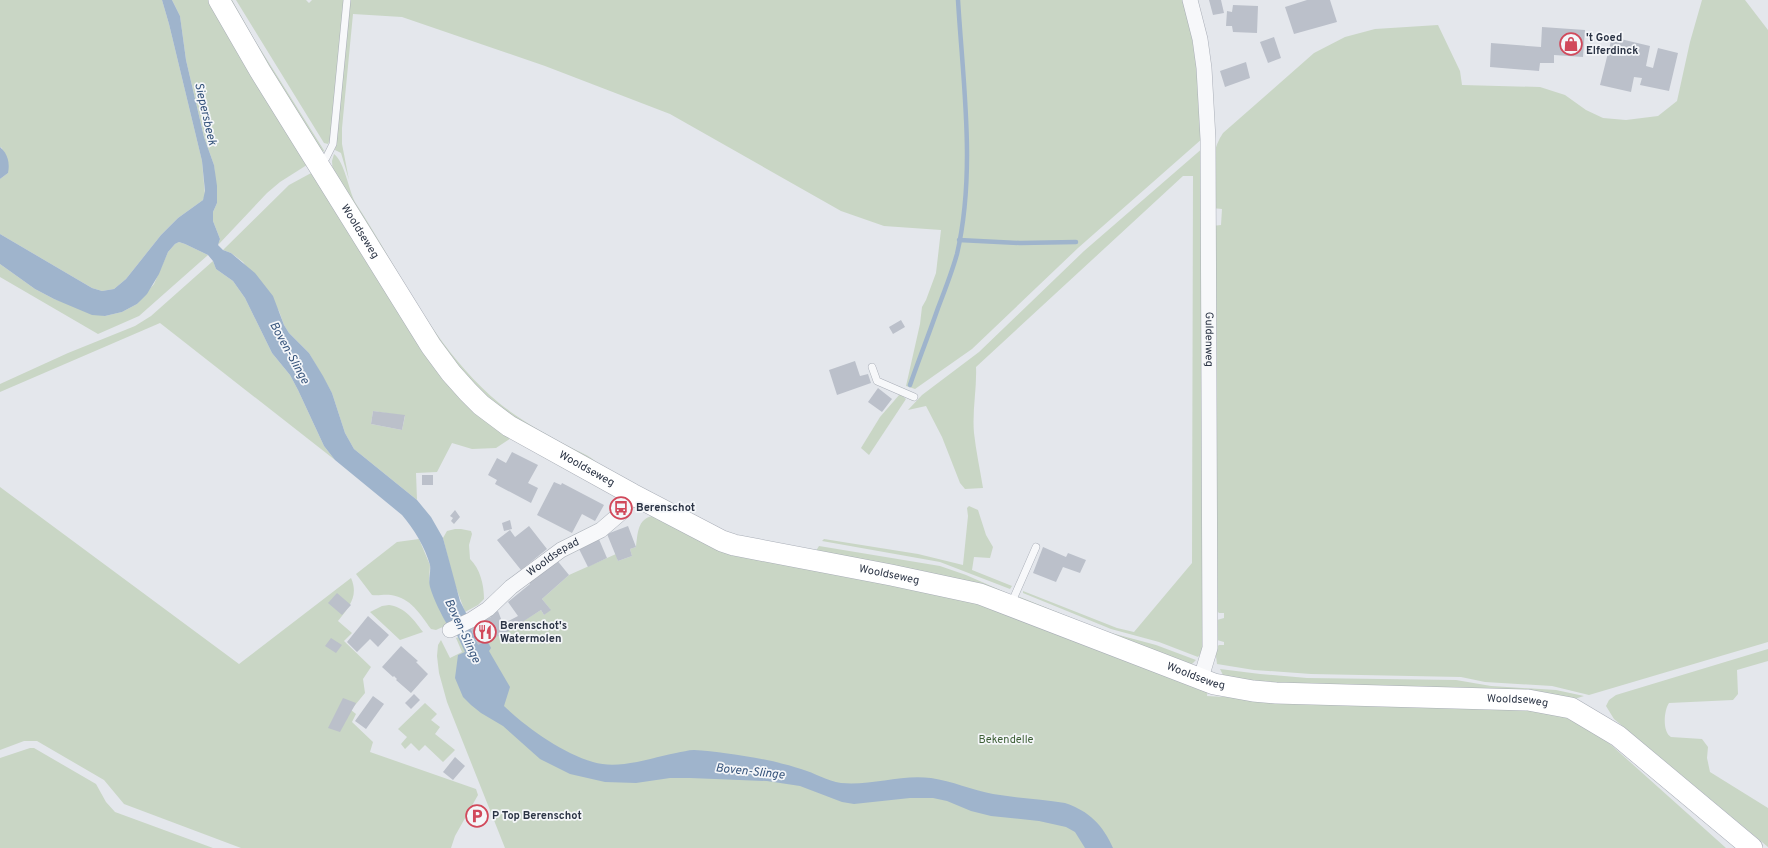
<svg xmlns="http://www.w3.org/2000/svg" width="1768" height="848" viewBox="0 0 1768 848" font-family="Overpass,sans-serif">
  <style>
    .green { fill: #c9d6c5; fill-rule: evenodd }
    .water { fill: #9fb4cc }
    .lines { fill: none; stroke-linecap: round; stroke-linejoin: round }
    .stream { stroke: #9fb4cc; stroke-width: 4.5 }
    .building { fill: #bbc0ca }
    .service-casing { stroke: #a9aeb7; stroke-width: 8 }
    .minor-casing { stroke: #a9aeb7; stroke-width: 16 }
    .secondary-casing { stroke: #a9aeb7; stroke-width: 22 }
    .service { stroke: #f7f8fa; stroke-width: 7 }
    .minor { stroke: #f7f8fa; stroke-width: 15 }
    .secondary { stroke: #fff; stroke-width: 21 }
    .labels { text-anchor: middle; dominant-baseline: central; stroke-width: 3.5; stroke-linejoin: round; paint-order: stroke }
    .poi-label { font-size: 11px; font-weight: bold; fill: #2b3445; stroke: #f4f6f9; text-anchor: start }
    .street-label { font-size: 11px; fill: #2b3445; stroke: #f4f6f9 }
    .park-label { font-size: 11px; fill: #3f6138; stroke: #f4f6f9 }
    .water-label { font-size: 12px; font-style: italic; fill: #34527a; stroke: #f4f6f9 }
  </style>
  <rect width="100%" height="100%" fill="#e4e7ec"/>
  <!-- green -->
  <g class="green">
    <polygon points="0,0 162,0 169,24 202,161 205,195 203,200 178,218 161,235 126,279 114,289 102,291 92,288 0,234 0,179 8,173 2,148 0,147"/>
    <polygon points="172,0 213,0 310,163 280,182 267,193 218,245 220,239 213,221 213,212 217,203 214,165 204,137 186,60 180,16"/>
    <polygon points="226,0 232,0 254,39 325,152 316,148"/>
    <polygon points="236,0 306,0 309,3 312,0 345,0 330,140 328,144 324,143"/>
    <polygon points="350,0 1185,0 1198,55 1203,138 1078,248 972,349 915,389 906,386 920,324 922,307 926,300 936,273 941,230 884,226 841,211 670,114 545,66 402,17 353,14 342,128 342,144 349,180 341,153 335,150"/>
    <path d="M1702 0H1745L1768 30V642L1589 695 1552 686 1485 682 1461 677 1311 674 1254 670 1217 664 1215 648 1219 645H1224V642L1217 640V620L1224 618V613H1219L1215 609 1212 226 1221 225 1222 209 1212 208C1212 183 1208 155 1223 133L1314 53 1345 37 1375 29 1438 25 1460 71 1462 85 1540 87 1565 95 1586 110 1603 118 1626 120 1658 116 1677 101 1690 42Z"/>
    <path d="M1204 147 1205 647 1198 657 1159 642 1111 629 1023 593V591L1117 628 1134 632 1192 563 1193 176H1183L976 367C977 389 972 411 974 433 976 451 980 470 983 488L965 489 960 483 942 437 926 406 908 410 922 395 979 352 1084 251Z"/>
    <path d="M334 154C345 163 348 188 355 202 400 271 434 349 499 403 520 420 544 433 568 446 577 451 590 455 597 463L497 408 457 369 333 175 332 161Z"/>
    <path d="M313 172 360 242 514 436 496 448 472 449 452 443 437 472 416 473 417 500 354 449 345 433 332 393 309 353 289 333 284 325 279 311 243 262 231 253 223 250 289 185ZM373 411 405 416 402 430 371 424Z"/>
    <polygon points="179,242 185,244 208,255 139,316 98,334 0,277 0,264 35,289 54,299 105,316 122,312 137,304 154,284 168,252 175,244"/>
    <polygon points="213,261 216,269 233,281 245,298 272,353 290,375 298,390 324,446 335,460 160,323 0,392 0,384 68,353 135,326 151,316"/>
    <polygon points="900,394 906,399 869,455 861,448 880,417"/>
    <path d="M0 487 239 664 351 578C359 596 349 607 338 621L352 633 344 641 371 667 363 679 365 693 351 710 356 714 352 722 373 742 370 752 476 789 478 795 455 836 451 848H241L124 804 104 780 37 741H24L0 750Z"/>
    <polygon points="969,506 978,510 986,535 993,547 990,558 974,557 972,570 1012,586 1010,589 940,562 822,541 824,539 918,554 963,565 968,516 967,508"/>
    <path d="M657 515 978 600 1208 687 1207 696 1312 702 1538 710 1563 716 1595 733 1610 744 1726 848H505L447 702 439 673 437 656 438 645 441 640 450 658 462 652 456 638 468 633 472 646 490 647 487 640 507 631 541 610 544 615 550 609 542 599 569 575 616 554 618 561 632 556 630 549 636 547C638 530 638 517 657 515Z"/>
    <path d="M455 529H461L471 531 472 534 469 545 470 559C480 569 484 584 484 599L478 605 465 612 454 582 443 538 447 531Z"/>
    <path d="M419 539 430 565 429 580 447 625 436 630 431 629C420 614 411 598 391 595 384 594 378 596 372 595L356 574 397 542Z"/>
    <polygon points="819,546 940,566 966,575 1007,593 1006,596 814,554"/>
    <polygon points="1020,597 1104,631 1156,645 1196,660 1188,668 1019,599"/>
    <path d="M389 605C405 607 414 620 423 632L400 640 370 612 382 606Z"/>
    <path d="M1768 649V661L1737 670 1738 694 1733 700 1669 703C1664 710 1662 732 1671 737L1702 739 1708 747 1707 758 1710 772 1768 808V847L1614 719 1606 706 1609 700 1616 695Z"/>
    <polygon points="1220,669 1260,674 1307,678 1456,680 1491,686 1556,690 1584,696 1571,700 1278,688 1225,679"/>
    <polygon points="425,703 437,714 431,720 440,727 435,734 455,750 443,762 425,745 419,751 411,743 405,749 401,744 407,737 398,729"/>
    <polygon points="30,748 34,748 96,784 106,802 115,812 213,848 0,848 0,758"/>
  </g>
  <!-- water -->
  <g class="water">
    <path d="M162 0H172L180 16 186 60 204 137 214 165 217 186V203L213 212V221L220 239 218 245 223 250 231 253 255 273 273 296 284 325 289 333 309 353 323 376 332 393 345 433 354 449 417 500 431 517 443 538 460 601 468 617 448 626C441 614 434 600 430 587 428 579 431 573 430 565 425 547 414 529 402 515L335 460 324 446 298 390 290 375 272 353 245 298 233 281 216 269 213 261 208 255 185 244 179 242 175 244 168 252 159 274 147 294 137 304 122 312 105 316 92 315 54 299 35 289 0 264V234L92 288 102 291 114 289 126 279 161 235 178 218 203 200 205 191 202 161 169 24Z"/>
    <path d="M0 147C8 154 10 163 8 173L0 179Z"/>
    <path d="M470 627 478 644 487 640 491 648 489 651 510 687 504 706C527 728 562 753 593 762 619 770 650 758 676 753 682 752 688 750 694 750 725 752 771 759 801 769 815 773 827 781 841 783 871 786 901 774 931 778 952 781 972 790 993 794 1016 798 1041 799 1065 803 1089 811 1103 825 1113 848H1085L1075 832 1066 827 1039 821 991 816 971 811 947 801 933 798H910L854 804 842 802 800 786 767 781 690 778H670L636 783 605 782 570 774 540 759 503 726 481 713 471 705 463 697 455 678 458 655 465 652 456 633Z"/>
  </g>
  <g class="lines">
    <!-- stream -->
    <g class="stream">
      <polyline points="959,240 1020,243 1076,242"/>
      <path d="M910 385C919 359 929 334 938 308 945 290 952 272 957 254 976 171 963 84 958 0"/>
    </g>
  </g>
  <!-- building -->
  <g class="building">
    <polygon points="1209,0 1221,0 1224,13 1213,15"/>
    <polygon points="1307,0 1330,0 1337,22 1294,34 1285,7"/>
    <polygon points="1233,5 1258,6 1257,33 1233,32 1232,26 1226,26 1227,11 1232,12"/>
    <polygon points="1542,27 1585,30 1583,57 1554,55 1554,63 1540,63 1539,71 1490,67 1491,43 1541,47"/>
    <polygon points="1274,37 1281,58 1268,63 1260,42"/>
    <polygon points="1612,37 1650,46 1646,66 1653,68 1658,48 1678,53 1669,91 1640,85 1642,78 1634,77 1631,92 1600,85"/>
    <polygon points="1246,62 1250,78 1225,87 1220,71"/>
    <polygon points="901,320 905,327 893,334 889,327"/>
    <polygon points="855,361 860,376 868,374 871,383 837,395 829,370"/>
    <polygon points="878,388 892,399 882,412 868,402"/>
    <polygon points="373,411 405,415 402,430 371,424"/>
    <polygon points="512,452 538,465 528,483 538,488 531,503 495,484 497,480 488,475 497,458 506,463"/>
    <rect x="422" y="475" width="11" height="10"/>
    <polygon points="554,482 561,485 562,483 604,505 595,521 582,514 572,533 537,515"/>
    <polygon points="455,510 460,517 454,524 451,521 453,518 450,516"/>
    <polygon points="510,520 512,529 504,531 502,523"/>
    <polygon points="529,526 547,549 521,570 497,540 510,530 515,537"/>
    <polygon points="628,526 636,547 630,549 632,556 618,561 607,534"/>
    <polygon points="598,537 607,558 588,567 578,547"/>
    <polygon points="1043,547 1066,557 1068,553 1086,560 1080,573 1063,567 1056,582 1033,573"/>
    <polygon points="556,559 569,575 542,599 551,610 544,615 541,610 507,632 478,645 470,627 491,617 490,614 498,611 503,624 518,616 508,602 530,584 529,582"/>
    <polygon points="337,593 351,605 342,615 328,603"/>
    <polygon points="368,616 389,635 378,647 370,639 357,652 347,642"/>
    <polygon points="331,638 342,645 336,653 325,646"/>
    <polygon points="401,646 418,661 416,662 428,674 411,693 396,680 397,679 394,676 393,677 382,667"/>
    <polygon points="414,694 420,700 411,709 405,703"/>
    <polygon points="373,696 384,704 366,729 355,721"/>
    <polygon points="343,698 356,703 340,732 328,728"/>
    <polygon points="455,757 465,766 453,780 443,772"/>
  </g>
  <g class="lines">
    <!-- service casing -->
    <g class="service-casing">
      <g id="service">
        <polyline points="318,163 326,158 333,144 347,0"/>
        <polyline points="872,367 877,381 914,397"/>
        <polyline points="1011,604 1036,547"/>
      </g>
    </g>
    <!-- minor casing -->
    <g class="minor-casing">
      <g id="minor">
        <path id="s1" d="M1190 0 1200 39 1204 68 1208 139 1210 648 1201 678"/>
        <path id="s2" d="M450 630 471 620 488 609 511 587 561 550 601 530 622 512 632 494"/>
      </g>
    </g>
    <!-- secondary casing -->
    <g class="secondary-casing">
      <g id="secondary">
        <path id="s3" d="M219 0 260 71 431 346 451 373 468 392 481 405 509 426 632 494 722 541 734 545 891 575 980 594 1214 684 1253 691 1276 693 1528 700 1571 708 1618 736 1752 848"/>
      </g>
    </g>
    <!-- service -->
    <use href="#service" class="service"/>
    <!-- minor -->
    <use href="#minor" class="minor"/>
    <!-- secondary -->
    <use href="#secondary" class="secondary"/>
  </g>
  <!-- icons -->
  <defs>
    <g id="shop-ring" transform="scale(1.15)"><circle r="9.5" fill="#f4f6f9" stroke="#d1495b" stroke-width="1.5"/><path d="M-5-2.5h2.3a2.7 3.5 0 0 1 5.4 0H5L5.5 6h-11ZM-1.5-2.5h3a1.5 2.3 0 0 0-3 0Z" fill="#d1495b"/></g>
    <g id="bus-ring" transform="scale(1.15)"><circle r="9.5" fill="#f4f6f9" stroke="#d1495b" stroke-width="1.5"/><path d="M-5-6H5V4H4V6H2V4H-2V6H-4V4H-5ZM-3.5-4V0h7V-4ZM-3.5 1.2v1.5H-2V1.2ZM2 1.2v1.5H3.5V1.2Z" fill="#d1495b"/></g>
    <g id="restaurant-ring" transform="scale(1.15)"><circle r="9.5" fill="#f4f6f9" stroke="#d1495b" stroke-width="1.5"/><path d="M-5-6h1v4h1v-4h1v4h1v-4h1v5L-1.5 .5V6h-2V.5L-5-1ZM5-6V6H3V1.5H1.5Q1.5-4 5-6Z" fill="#d1495b"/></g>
    <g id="parking-ring" transform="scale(1.15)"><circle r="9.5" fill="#f4f6f9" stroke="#d1495b" stroke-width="1.5"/><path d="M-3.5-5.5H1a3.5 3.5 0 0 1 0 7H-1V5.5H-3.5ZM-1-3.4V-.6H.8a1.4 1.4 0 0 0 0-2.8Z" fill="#d1495b"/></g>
  </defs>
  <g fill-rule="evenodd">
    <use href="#shop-ring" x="1571" y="44"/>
    <use href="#bus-ring" x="621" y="508"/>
    <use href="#restaurant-ring" x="485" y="632"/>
    <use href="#parking-ring" x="477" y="816"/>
  </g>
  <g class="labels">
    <!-- poi labels -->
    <g class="poi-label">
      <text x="1586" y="38">'t Goed<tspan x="1586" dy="13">Elferdinck</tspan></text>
      <text x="636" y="508">Berenschot</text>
      <text x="500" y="626">Berenschot's<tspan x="500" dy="13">Watermolen</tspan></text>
      <text x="492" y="816">P Top Berenschot</text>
    </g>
    <!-- street labels -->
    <g class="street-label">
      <text stroke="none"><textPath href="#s3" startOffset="271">Wooldseweg</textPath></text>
      <text stroke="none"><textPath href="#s1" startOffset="341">Guldenweg</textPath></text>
      <text stroke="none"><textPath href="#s3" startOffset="607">Wooldseweg</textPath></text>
      <text stroke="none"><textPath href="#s2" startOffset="127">Wooldsepad</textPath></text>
      <text stroke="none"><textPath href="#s3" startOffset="931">Wooldseweg</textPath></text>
      <text stroke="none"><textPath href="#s3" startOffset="1255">Wooldseweg</textPath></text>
      <text stroke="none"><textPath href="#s3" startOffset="1579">Wooldseweg</textPath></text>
    </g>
    <!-- park labels -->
    <g class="park-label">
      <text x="1006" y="740">Bekendelle</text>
    </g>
    <!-- water labels -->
    <g class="water-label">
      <text transform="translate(205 114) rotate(77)">Siepersbeek</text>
      <text transform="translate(289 353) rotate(61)">Boven-Slinge</text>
      <text transform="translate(462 631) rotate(65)">Boven-Slinge</text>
      <text transform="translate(750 772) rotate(6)">Boven-Slinge</text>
    </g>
  </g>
</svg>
